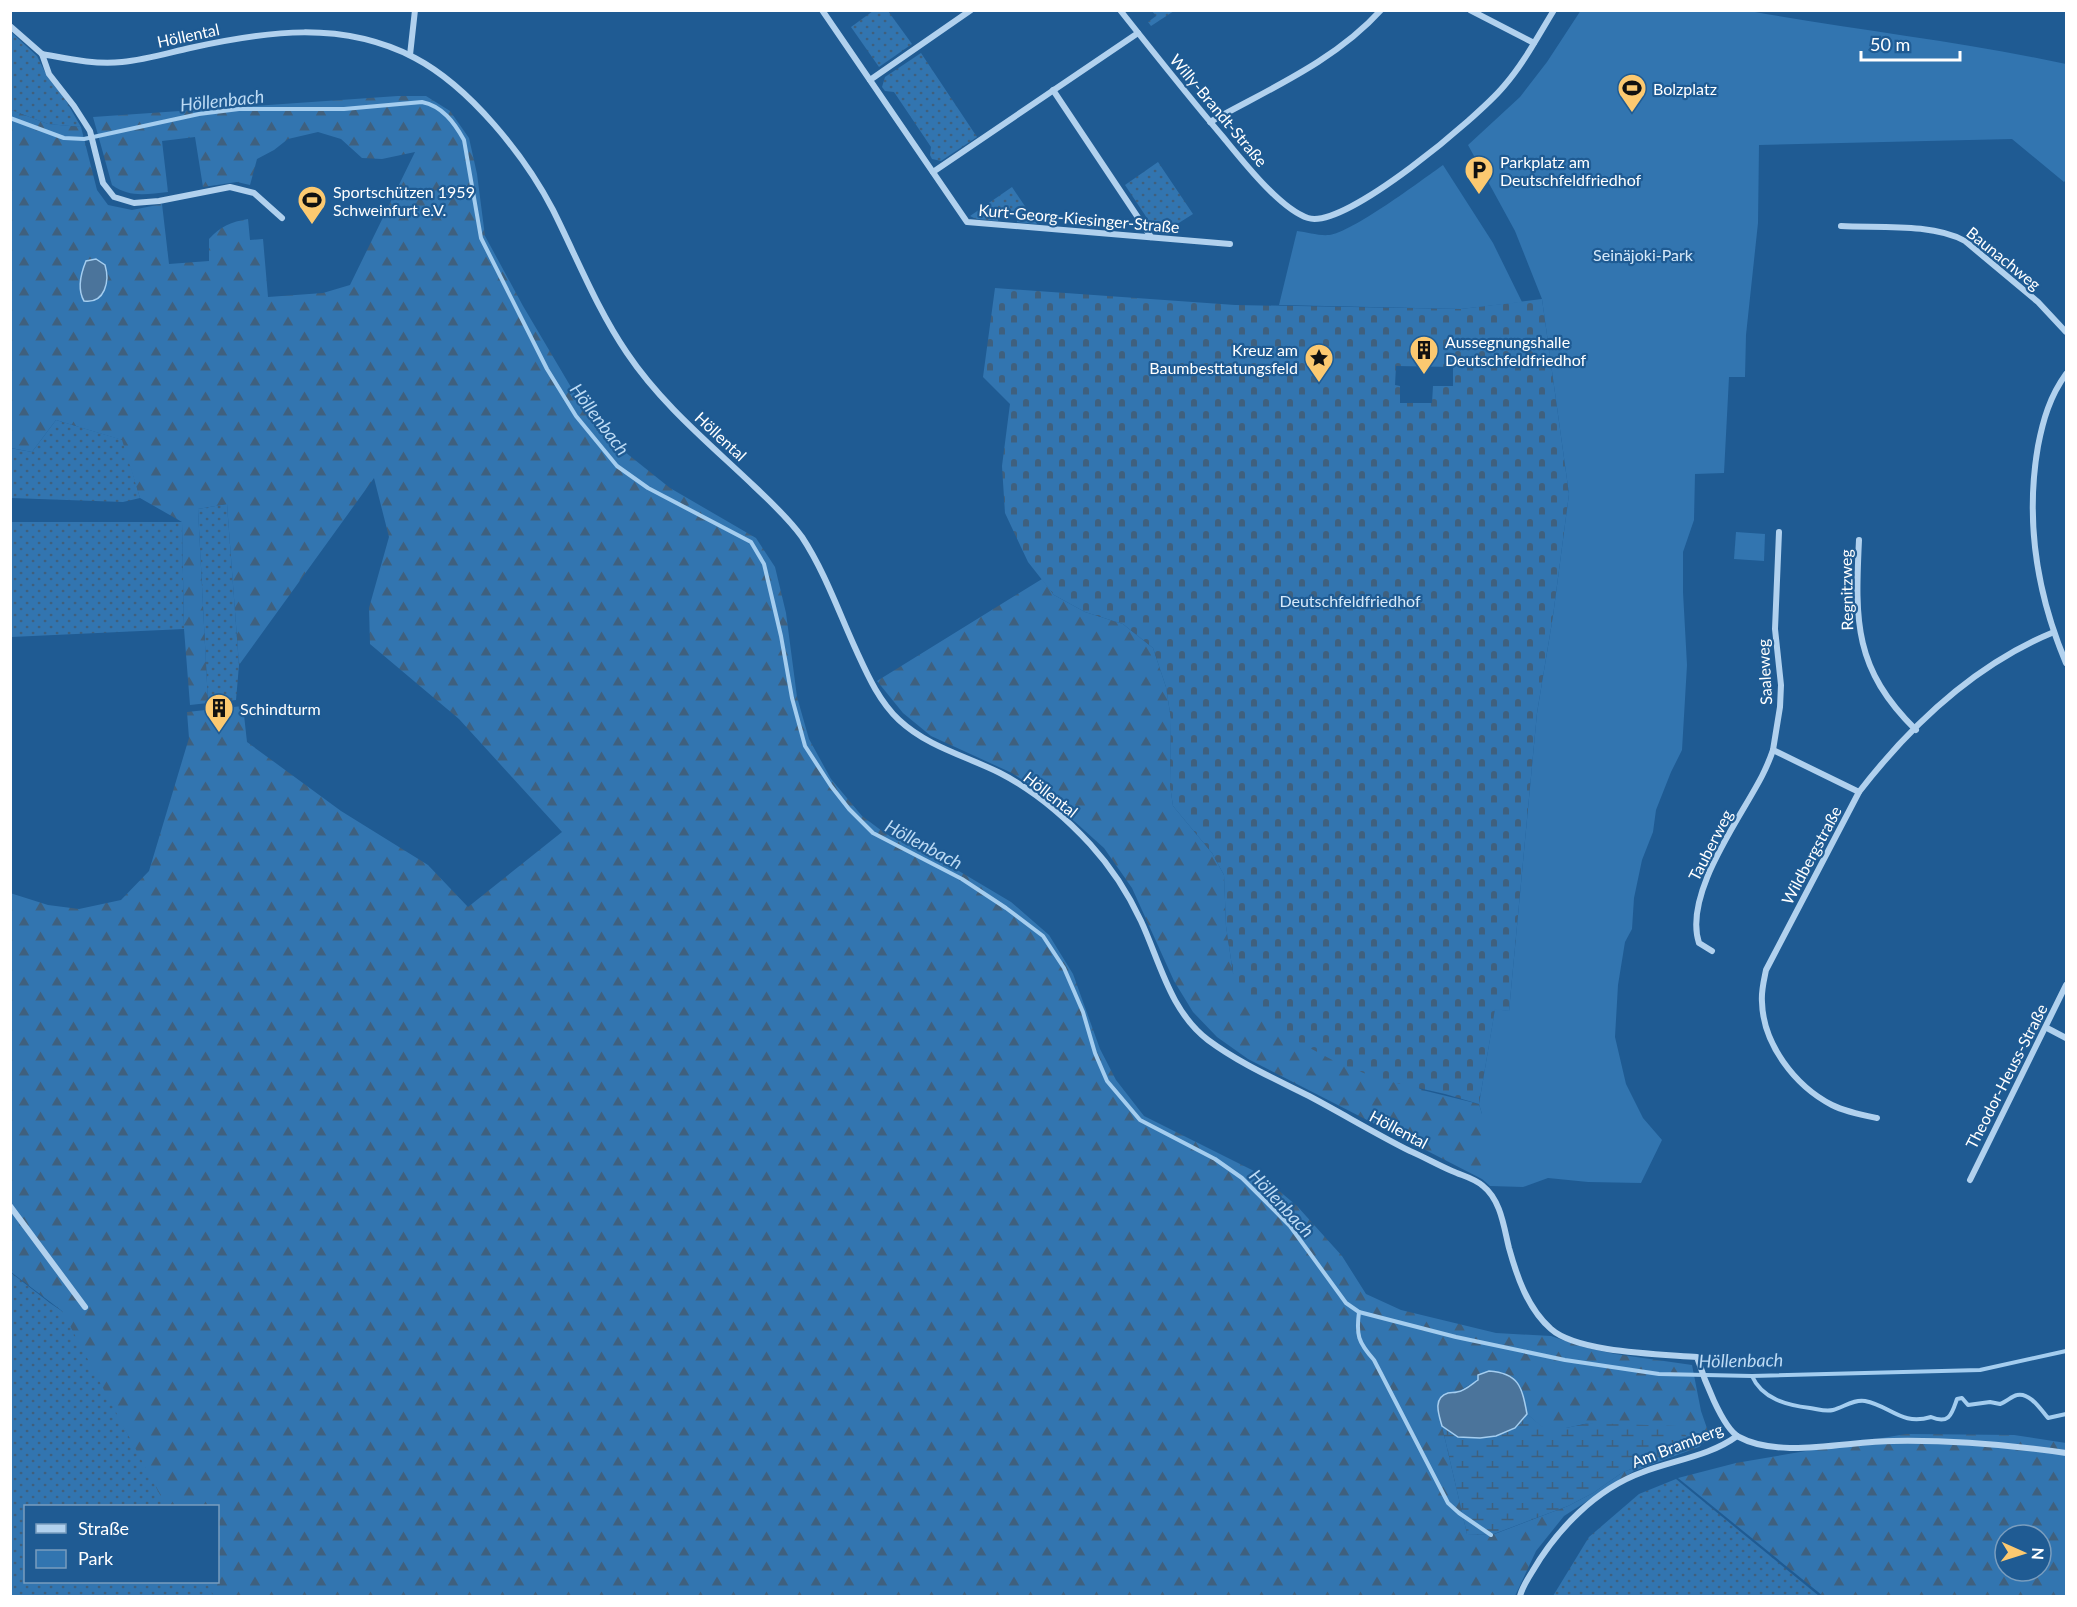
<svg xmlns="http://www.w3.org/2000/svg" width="2077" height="1607" viewBox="0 0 2077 1607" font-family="Lato,sans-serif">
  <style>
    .grass { fill: url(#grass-dots) }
    .forest { fill: url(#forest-firs); fill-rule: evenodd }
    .wetland { fill: url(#wetland-marsh) }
    .cemetery { fill: url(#cemetery-stones); fill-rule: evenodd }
    .park { fill: #3275b0 }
    .water { fill: #4b749b; stroke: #a4cdef; stroke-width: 1.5 }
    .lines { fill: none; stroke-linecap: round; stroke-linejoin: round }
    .stream { stroke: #a4cdef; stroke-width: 4 }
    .street { stroke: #b1d1ee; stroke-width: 6 }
    .labels { text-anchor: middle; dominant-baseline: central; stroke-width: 4.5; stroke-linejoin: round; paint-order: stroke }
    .street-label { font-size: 16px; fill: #fff; stroke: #1f5b93 }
    .poi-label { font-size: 16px; fill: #fff; stroke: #1f5b93; text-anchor: start }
    .park-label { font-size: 16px; fill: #d6e9fa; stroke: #1f5b93 }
    .water-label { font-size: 18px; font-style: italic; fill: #bddbf5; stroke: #1f5b93 }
  </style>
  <defs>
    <pattern id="grass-dots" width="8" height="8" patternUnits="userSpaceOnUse" patternTransform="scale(1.5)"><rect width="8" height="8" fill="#3275b0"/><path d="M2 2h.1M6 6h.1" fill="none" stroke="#3f607e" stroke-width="1.8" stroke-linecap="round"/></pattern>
    <pattern id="forest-firs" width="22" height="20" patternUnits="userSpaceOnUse" patternTransform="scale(1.5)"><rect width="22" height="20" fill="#3275b0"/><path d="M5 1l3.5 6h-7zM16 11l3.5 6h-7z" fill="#3f607e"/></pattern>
    <pattern id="wetland-marsh" width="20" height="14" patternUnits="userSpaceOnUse" patternTransform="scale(1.5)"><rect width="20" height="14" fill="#3275b0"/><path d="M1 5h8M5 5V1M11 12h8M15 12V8" fill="none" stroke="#3f607e"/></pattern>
    <pattern id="cemetery-stones" width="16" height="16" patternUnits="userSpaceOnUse" patternTransform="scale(1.5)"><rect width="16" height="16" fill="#3275b0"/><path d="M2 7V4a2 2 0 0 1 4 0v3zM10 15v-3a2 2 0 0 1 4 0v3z" fill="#3f607e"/></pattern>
  </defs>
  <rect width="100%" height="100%" fill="#1f5b93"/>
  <!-- grass -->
  <g class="grass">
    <polygon points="873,11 888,11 912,44 879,67 851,27"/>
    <polygon points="1152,11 1174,11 1151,26 1148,22 1156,16"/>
    <polygon points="10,31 37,56 45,72 65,99 81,127 48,124 11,110"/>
    <polygon points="921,53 977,137 941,161 932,159 930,155 931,147 894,92 885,91 882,87 885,77"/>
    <polygon points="1158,162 1193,214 1174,226 1174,234 1157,233 1125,185"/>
    <polygon points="1012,187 1037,224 1017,222 1018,212 999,211 998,221 976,219 970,216"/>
    <polygon points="56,420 123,440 140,498 123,502 11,498 10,448 32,452"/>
    <polygon points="227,504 239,665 236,700 208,703 198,509"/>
    <polygon points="10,522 182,522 184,629 11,637"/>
    <polygon points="10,1272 50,1303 78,1322 186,1506 26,1506 26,1582 218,1582 231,1596 11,1596"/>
    <polygon points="1676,1479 1819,1596 1553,1596 1589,1537 1639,1494"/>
  </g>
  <!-- forest -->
  <g class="forest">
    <path d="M398 96H426L450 111 469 138 477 174 485 236 523 306 578 399 610 440 670 488 756 538 775 567 786 613 797 697 809 739 831 779 862 816 886 834 937 858 1011 902 1049 935 1073 974 1100 1049 1116 1080 1144 1116 1258 1173 1297 1206 1342 1256 1366 1294 1401 1310 1496 1333 1551 1336 1583 1347 1615 1354 1692 1365 1701 1411 1710 1437 1699 1447 1634 1471 1564 1516 1536 1551 1515 1596H214L206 1582H218V1506H166L62 1311 11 1272 10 893 48 905 79 909 121 900 149 871 189 738 187 712 243 706 247 742 341 811 428 865 468 907 562 832 459 719 370 644 369 608 389 537 374 478 239 665 227 504 198 509 208 703 190 705 184 629 182 522 140 498 122 440 56 420 32 452 11 448V110L48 124 81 127 97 190 108 205 132 210 162 204 169 264 209 261V239C221 226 231 222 248 219L250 240 263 239 268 297 323 293 350 285 415 152 382 159 362 158 341 139 318 132 288 139 274 150 257 159 250 185 237 182 203 187 195 137 162 141 168 192C147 194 130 198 112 185L93 117ZM105 265 108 272 107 285 80 294 82 270ZM1488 1371 1501 1372 1513 1377 1522 1389 1527 1414 1543 1428H1566L1589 1423 1696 1446 1623 1472 1593 1493 1568 1506 1492 1535 1467 1534 1438 1409V1402L1450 1392H1457L1478 1380 1479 1375Z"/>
    <polygon points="1042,579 1054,595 1085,612 1123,624 1153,648 1166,687 1171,719 1170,785 1173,806 1212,853 1224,875 1226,926 1233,973 1422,1090 1479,1104 1482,1114 1482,1179 1248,1059 1217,1037 1193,1012 1174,981 1132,888 1104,848 1044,794 1012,773 931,736 903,713 877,681"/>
    <path d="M1906 1434 2014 1435 2066 1443V1596H1823L1678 1478 1736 1463ZM2005 1535H2041V1571H2005Z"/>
  </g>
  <!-- wetland -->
  <polygon class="wetland" points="1527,1414 1544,1428 1566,1428 1589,1423 1677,1426 1696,1446 1623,1472 1593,1493 1568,1506 1491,1535 1467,1534 1442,1426 1458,1437 1515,1428"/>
  <!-- cemetery -->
  <path class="cemetery" d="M995 288 1235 305 1461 309 1542 299 1569 494 1553 616 1537 713 1509 1011 1495 1010 1479 1104 1445 1094 1379 1079 1338 1063 1289 1037 1249 1004 1233 973 1226 926 1224 875 1212 853 1173 806 1170 785 1171 719 1166 687 1153 648 1123 624 1085 612 1054 595 1028 562 1005 513 1002 466 1010 404 983 377ZM1396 366 1453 367V386H1433L1432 403H1400V386L1395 385Z"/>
  <!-- park -->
  <g class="park">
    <path d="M1581 10 1754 11 1755 12C1859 30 1964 42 2066 64V180L2064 182 2012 139 1759 145 1758 223 1746 335 1745 377H1729L1724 473 1695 474 1694 520 1683 552V592L1687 665 1682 750 1671 772 1656 810 1653 832 1642 860 1634 898 1632 929 1625 942 1618 985 1615 1037 1626 1084 1643 1118 1662 1140 1641 1183 1588 1182 1548 1178 1523 1187 1490 1186 1482 1179V1114L1479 1104 1495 1009 1509 1011 1537 713 1553 616 1569 494 1542 299 1515 231 1468 145 1520 97 1547 62Z"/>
    <path d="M1443 165 1493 243 1522 302 1461 309 1279 305 1297 231C1307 232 1319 236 1329 235 1351 233 1422 180 1443 165Z"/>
    <polygon points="1736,532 1765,534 1764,561 1734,559"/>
  </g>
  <!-- water -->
  <g class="water">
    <path d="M96 259 105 265C110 281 105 304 84 301 77 289 81 273 86 261Z"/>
    <path d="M1489 1371C1519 1373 1522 1387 1527 1414L1515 1428 1496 1436 1480 1438 1458 1437 1442 1426C1439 1415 1432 1398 1448 1393 1451 1392 1454 1393 1457 1392 1465 1391 1472 1384 1478 1380V1375Z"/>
  </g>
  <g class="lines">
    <!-- stream -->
    <g class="stream">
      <path d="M10 118 64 138 84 139 199 114 239 109H344L422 102C442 106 454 122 464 140L481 238 547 369 576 416 617 466 648 488 751 542 764 564 781 636 792 698 805 746 831 786 849 809 873 833 962 879 1006 908 1043 936 1064 968 1083 1012 1095 1053 1107 1081 1140 1120 1215 1159 1242 1178 1290 1226 1346 1303 1359 1312 1456 1337 1565 1360 1659 1374 1752 1376 1980 1370 2066 1351"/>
      <path d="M1359 1312C1356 1335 1358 1342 1374 1360L1448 1503 1459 1513 1491 1535"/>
      <path d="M1752 1376C1762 1399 1787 1405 1810 1408 1818 1409 1825 1412 1833 1410 1844 1407 1854 1399 1865 1401 1891 1406 1901 1426 1931 1417 1950 1425 1952 1413 1957 1399L1962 1398 1968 1405 1990 1402 2000 1404C2006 1402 2012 1396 2017 1395 2030 1392 2041 1410 2048 1418L2066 1414"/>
    </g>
    <!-- street -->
    <g class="street">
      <polyline points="822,10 967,222 1230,244"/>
      <path d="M1120 10C1154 53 1188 96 1223 137 1242 160 1280 209 1308 218 1345 230 1479 116 1504 86 1524 63 1538 36 1554 10"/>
      <polyline points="1470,10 1534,43"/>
      <polyline points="10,26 42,54 49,74 74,106 90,131 103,183 114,197 134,203 159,201 230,187 254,193 282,218"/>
      <path d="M42 54C69 59 96 65 122 62 145 60 168 53 190 48 267 31 342 20 415 58 470 87 525 156 553 210 577 258 597 309 627 353 662 405 710 444 755 487 771 502 789 519 802 537 825 572 839 613 857 652 868 676 879 701 899 720 928 747 966 756 1000 773 1033 790 1065 817 1090 844 1111 867 1128 893 1141 921 1160 962 1170 1011 1208 1040 1239 1063 1275 1079 1309 1096 1343 1114 1376 1134 1410 1151 1424 1157 1438 1165 1452 1171 1463 1176 1474 1178 1483 1186 1501 1200 1504 1228 1509 1248 1517 1277 1528 1309 1551 1329 1578 1353 1661 1354 1697 1357 1703 1376 1722 1428 1739 1437 1779 1459 1848 1441 1893 1441 1951 1440 2010 1445 2066 1453"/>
      <polyline points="410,55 415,10"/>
      <polyline points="870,80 971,10"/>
      <polyline points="1053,90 1151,237"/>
      <path d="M1210 122C1269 89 1335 61 1381 10"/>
      <polyline points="933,172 1138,33"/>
      <path d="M1841 226C1878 228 1933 223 1965 241L2038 302 2066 332"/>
      <path d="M2066 374C2050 396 2043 420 2038 446 2025 521 2037 594 2066 663"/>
      <polyline points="1779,532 1775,629 1781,685 1780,707 1773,750 1859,792"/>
      <path d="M1859 540C1855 622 1854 669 1916 730"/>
      <path d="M1712 951 1699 943C1683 894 1740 819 1762 776 1766 768 1770 759 1773 750"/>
      <polyline points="2047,1028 2066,1038"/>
      <path d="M1877 1118C1862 1115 1846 1112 1832 1105 1795 1086 1763 1044 1762 1002 1761 991 1764 980 1766 970L1859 792C1910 726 1976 664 2054 632"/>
      <polyline points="1970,1180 2066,985"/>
      <polyline points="10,1206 85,1307"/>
      <path d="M1520 1596C1522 1588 1527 1580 1532 1572 1557 1529 1596 1489 1643 1472 1674 1460 1710 1456 1737 1436"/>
    </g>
  </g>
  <!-- icons -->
  <defs>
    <g id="stadium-pin" transform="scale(1.5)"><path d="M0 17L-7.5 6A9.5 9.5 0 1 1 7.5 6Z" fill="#fcc970" stroke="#1f5b93"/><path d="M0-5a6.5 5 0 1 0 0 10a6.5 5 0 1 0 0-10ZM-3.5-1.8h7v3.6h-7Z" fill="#111"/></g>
    <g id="parking-pin" transform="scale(1.5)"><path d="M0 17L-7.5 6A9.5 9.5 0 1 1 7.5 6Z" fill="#fcc970" stroke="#1f5b93"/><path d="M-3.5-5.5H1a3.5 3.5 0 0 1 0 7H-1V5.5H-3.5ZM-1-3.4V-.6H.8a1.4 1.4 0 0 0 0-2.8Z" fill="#111"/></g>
    <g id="building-pin" transform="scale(1.5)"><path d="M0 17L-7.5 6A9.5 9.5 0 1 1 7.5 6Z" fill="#fcc970" stroke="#1f5b93"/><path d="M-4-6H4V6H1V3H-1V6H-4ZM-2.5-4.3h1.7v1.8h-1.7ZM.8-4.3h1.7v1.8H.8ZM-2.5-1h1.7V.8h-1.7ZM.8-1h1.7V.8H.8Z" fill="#111"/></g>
    <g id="sight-pin" transform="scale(1.5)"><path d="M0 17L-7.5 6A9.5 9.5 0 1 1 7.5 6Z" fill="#fcc970" stroke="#1f5b93"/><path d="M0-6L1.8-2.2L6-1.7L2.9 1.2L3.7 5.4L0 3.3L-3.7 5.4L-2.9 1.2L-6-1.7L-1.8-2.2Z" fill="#111"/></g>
  </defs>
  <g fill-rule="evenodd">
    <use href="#stadium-pin" x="1632" y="88"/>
    <use href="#parking-pin" x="1479" y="170"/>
    <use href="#stadium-pin" x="312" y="200"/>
    <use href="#building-pin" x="1424" y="350"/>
    <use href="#sight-pin" x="1319" y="358"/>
    <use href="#building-pin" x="219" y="708"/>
  </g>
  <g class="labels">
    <!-- street labels -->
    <g class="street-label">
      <text transform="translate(188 35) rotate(-12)">Höllental</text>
      <text transform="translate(1219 110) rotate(50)">Willy-Brandt-Straße</text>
      <text transform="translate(1079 218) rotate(5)">Kurt-Georg-Kiesinger-Straße</text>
      <text transform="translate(2004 258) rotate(39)">Baunachweg</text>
      <text transform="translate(721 436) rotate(43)">Höllental</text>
      <text transform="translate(1846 590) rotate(-91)">Regnitzweg</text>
      <text transform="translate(1764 672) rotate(-93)">Saaleweg</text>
      <text transform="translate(1051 794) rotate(38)">Höllental</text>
      <text transform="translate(1710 845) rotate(-63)">Tauberweg</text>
      <text transform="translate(1811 855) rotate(-62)">Wildbergstraße</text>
      <text transform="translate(2006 1076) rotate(-63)">Theodor-Heuss-Straße</text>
      <text transform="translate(1399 1129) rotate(28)">Höllental</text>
      <text transform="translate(1677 1445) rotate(-21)">Am Bramberg</text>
    </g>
    <!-- poi labels -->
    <g class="poi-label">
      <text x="1653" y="88">Bolzplatz</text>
      <text x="1500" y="161">Parkplatz am<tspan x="1500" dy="18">Deutschfeldfriedhof</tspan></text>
      <text x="333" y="191">Sportschützen 1959<tspan x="333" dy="18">Schweinfurt e.V.</tspan></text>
      <text x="1445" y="341">Aussegnungshalle<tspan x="1445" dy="18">Deutschfeldfriedhof</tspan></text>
      <text x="1298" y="349" text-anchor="end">Kreuz am<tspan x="1298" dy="18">Baumbesttatungsfeld</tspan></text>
      <text x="240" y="708">Schindturm</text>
    </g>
    <!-- park labels -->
    <g class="park-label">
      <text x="1643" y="254">Seinäjoki-Park</text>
      <text x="1350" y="600">Deutschfeldfriedhof</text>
    </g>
    <!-- water labels -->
    <g class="water-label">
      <text transform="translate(222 100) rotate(-6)">Höllenbach</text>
      <text transform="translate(600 419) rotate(53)">Höllenbach</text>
      <text transform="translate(924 844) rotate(28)">Höllenbach</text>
      <text transform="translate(1282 1203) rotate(47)">Höllenbach</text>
      <text transform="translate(1741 1360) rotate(-1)">Höllenbach</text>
    </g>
  </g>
  <!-- border -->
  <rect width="2077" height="1607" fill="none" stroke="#ffffff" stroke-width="24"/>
  <!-- legend -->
  <rect x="24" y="1505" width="195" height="78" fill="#1f5b93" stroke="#799dbe" stroke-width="1.5"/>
  <rect x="36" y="1524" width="30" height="9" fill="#b1d1ee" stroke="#799dbe" stroke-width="1.5"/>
  <text x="78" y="1535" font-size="18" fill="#ffffff">Straße</text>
  <rect x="36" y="1550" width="30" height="18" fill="#3275b0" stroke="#799dbe" stroke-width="1.5"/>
  <text x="78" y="1565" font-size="18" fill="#ffffff">Park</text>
  <!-- north arrow -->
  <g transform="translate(2023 1553) rotate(93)"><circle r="28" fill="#1f5b93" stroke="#799dbe" stroke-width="1.5"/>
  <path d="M0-4.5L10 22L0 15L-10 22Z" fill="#fcc970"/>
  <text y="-9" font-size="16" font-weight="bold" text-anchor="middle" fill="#ffffff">N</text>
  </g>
  <!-- scale -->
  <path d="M1861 51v9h99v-9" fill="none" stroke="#ffffff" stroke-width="3"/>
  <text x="1870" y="51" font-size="18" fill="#ffffff" stroke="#1f5b93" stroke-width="4.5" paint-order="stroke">50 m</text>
</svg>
